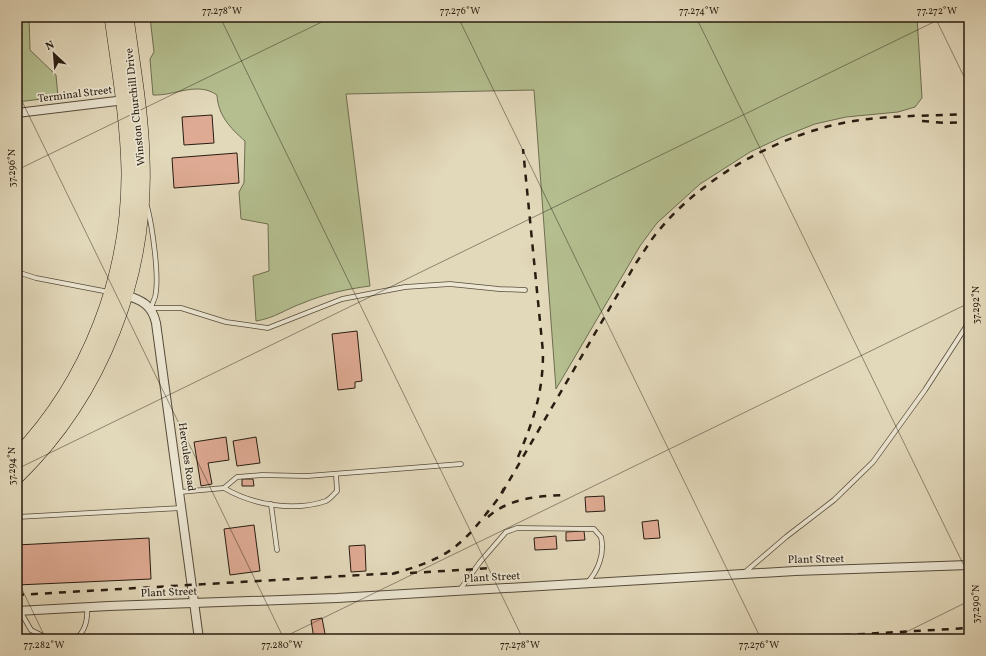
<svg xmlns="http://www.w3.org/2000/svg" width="986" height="656" viewBox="0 0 986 656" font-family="Vollkorn,serif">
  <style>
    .green { fill: #b4be8f; stroke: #6e6e50 }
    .building { fill: #deaa93; stroke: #291d11 }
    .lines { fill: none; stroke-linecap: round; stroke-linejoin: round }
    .lane-casing { stroke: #574c3b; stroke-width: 5.5 }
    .street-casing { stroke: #574c3b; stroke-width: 10 }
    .highway-casing { stroke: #291d11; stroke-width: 16 }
    .lane { stroke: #ece6d2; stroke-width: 4 }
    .street { stroke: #ece6d2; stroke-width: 8 }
    .highway { stroke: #e2d8ba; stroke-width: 15 }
    .rail { stroke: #291d11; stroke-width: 2.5; stroke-dasharray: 7 7; stroke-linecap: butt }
    .ticks { fill: none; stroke: #291d11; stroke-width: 1; stroke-opacity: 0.45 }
    .labels { text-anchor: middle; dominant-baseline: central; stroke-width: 3.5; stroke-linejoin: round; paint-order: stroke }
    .street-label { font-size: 11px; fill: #291d11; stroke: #ece6d2 }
    .neatline { fill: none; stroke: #291d11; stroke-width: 1.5 }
    .ticks-label { font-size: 10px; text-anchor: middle; fill: #291d11 }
  </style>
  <rect width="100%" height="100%" fill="#e2d8ba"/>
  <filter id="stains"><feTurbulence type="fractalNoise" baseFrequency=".005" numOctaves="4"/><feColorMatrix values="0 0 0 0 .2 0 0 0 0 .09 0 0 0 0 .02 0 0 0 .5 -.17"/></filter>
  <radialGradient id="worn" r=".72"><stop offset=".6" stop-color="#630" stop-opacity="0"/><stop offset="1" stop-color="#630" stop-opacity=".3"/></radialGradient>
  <!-- green -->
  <g class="green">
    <polygon points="17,17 29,17 30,50 56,75 58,97 17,102"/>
    <path d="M150 17H917L922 98 915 107 898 112 846 117 815 124 782 137 750 152 700 184 657 223 640 246 556 389 534 90 346 94 370 286C347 289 324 294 303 303 286 309 275 318 256 321L253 276 269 271 268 224 241 219 239 192 244 183 245 141C230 128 218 115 217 95 197 81 175 96 153 95L150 59 154 52Z"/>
  </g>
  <!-- building -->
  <g class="building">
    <polygon points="212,115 214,143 184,145 182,117"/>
    <polygon points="237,153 239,183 174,188 172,158"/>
    <polygon points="357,331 362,381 355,382 355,388 338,390 332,334"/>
    <polygon points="226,437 229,460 208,463 212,484 201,486 194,442"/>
    <polygon points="256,437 260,463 237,466 233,441"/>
    <polygon points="242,479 253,479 254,486 242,486"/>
    <polygon points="604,496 605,511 586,512 585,497"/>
    <polygon points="658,520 660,538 644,539 642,522"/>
    <polygon points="254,525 260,571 230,575 224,529"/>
    <polygon points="584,531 585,540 566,541 566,532"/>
    <polygon points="556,536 557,549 535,550 534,538"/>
    <polygon points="149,538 151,579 17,585 17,545"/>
    <polygon points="365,545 366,571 351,572 349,546"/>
    <polygon points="322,618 326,639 314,639 311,620"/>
  </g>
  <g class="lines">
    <!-- lane casing -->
    <g class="lane-casing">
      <g id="lane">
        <path d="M147 206C152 225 160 278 155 297 154 300 152 304 151 308H181L226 322 268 328 342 299 405 287 450 284 499 289 525 290"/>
        <polyline points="17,272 36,278 109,292"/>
        <path d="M224 488C253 505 294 512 326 501 330 499 334 494 337 491L336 474"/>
        <polyline points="180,492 224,488 237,477 262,475 307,476 461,464"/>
        <polyline points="271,504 277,550"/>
        <polyline points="17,517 181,508"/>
        <polyline points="744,573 786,537 834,500 873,462 925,390 969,322"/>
        <path d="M459 591 480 562 506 532 517 528 594 529 601 537C605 554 598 571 587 583"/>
        <polyline points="20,611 31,630 49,639"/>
        <path d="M76 639C85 631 88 619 87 607"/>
      </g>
    </g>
    <!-- street casing -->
    <g class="street-casing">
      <g id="street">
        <polyline points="17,113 125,100"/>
        <path d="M125 295C142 300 152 305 156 323L199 639"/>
        <polyline points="17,611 109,606 337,598 795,571 969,565"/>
      </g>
    </g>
    <!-- highway casing -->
    <g class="highway-casing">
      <g id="highway">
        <path d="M17 457C90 381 130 275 129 171 128 119 119 68 112 17"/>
        <path d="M17 476C101 394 147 276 142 158 141 111 132 64 126 17"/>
      </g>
    </g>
    <!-- lane -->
    <use href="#lane" class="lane"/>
    <!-- street -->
    <use href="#street" class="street"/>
    <!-- highway -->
    <use href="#highway" class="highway"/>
    <!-- rail -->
    <g class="rail">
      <polyline points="922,121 945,123 969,122"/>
      <path d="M518 457C534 419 543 393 543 352L523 149"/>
      <path d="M502 493 636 263C644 252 651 239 660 229 705 175 784 132 854 121 891 115 931 116 969 114"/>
      <path d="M488 517C509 498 538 496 565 495"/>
      <polyline points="410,573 493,568"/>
      <path d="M392 574C438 561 457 552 486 514 492 506 500 498 504 488"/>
      <polyline points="17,595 396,573"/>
      <polyline points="774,639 969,628"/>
      <polyline points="952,639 969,638"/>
    </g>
  </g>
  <!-- ticks -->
  <path class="ticks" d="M220 17 523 639M458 17 761 639M696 17 969 576M935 17 969 87M17 91 284 639M17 170 332 17M17 469 944 17M17 579 46 639M280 639 969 303M892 639 969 601"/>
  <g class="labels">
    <!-- street labels -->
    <g class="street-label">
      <text transform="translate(75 95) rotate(-7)">Terminal Street</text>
      <text transform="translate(136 107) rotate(-96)">Winston Churchill Drive</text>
      <text transform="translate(186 457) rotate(82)">Hercules Road</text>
      <text transform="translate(816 560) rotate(-1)">Plant Street</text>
      <text transform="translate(492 578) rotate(-3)">Plant Street</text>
      <text transform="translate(169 593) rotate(-2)">Plant Street</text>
    </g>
  </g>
  <!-- margin -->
  <rect width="986" height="656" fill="none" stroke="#e2d8ba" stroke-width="44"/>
  <!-- north arrow -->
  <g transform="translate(54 54) rotate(334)" stroke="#ece6d2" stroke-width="3" paint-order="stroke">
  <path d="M0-3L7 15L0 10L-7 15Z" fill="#291d11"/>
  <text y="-6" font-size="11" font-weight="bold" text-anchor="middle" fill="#291d11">N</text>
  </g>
  <rect x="22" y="22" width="942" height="612" class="neatline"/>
  <g class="ticks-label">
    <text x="222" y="14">77.278°W</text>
    <text x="460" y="14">77.276°W</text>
    <text x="699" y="14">77.274°W</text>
    <text x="937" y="14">77.272°W</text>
    <text transform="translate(11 168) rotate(-90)" y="4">37.296°N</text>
    <text transform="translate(975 305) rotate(-90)" y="4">37.292°N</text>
    <text transform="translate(11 466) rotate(-90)" y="4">37.294°N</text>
    <text transform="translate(975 604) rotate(-90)" y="4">37.290°N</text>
    <text x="44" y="648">77.282°W</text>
    <text x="282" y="648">77.280°W</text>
    <text x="520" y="648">77.278°W</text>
    <text x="759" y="648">77.276°W</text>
  </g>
  <rect width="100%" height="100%" filter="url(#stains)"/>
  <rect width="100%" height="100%" fill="url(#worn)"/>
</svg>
